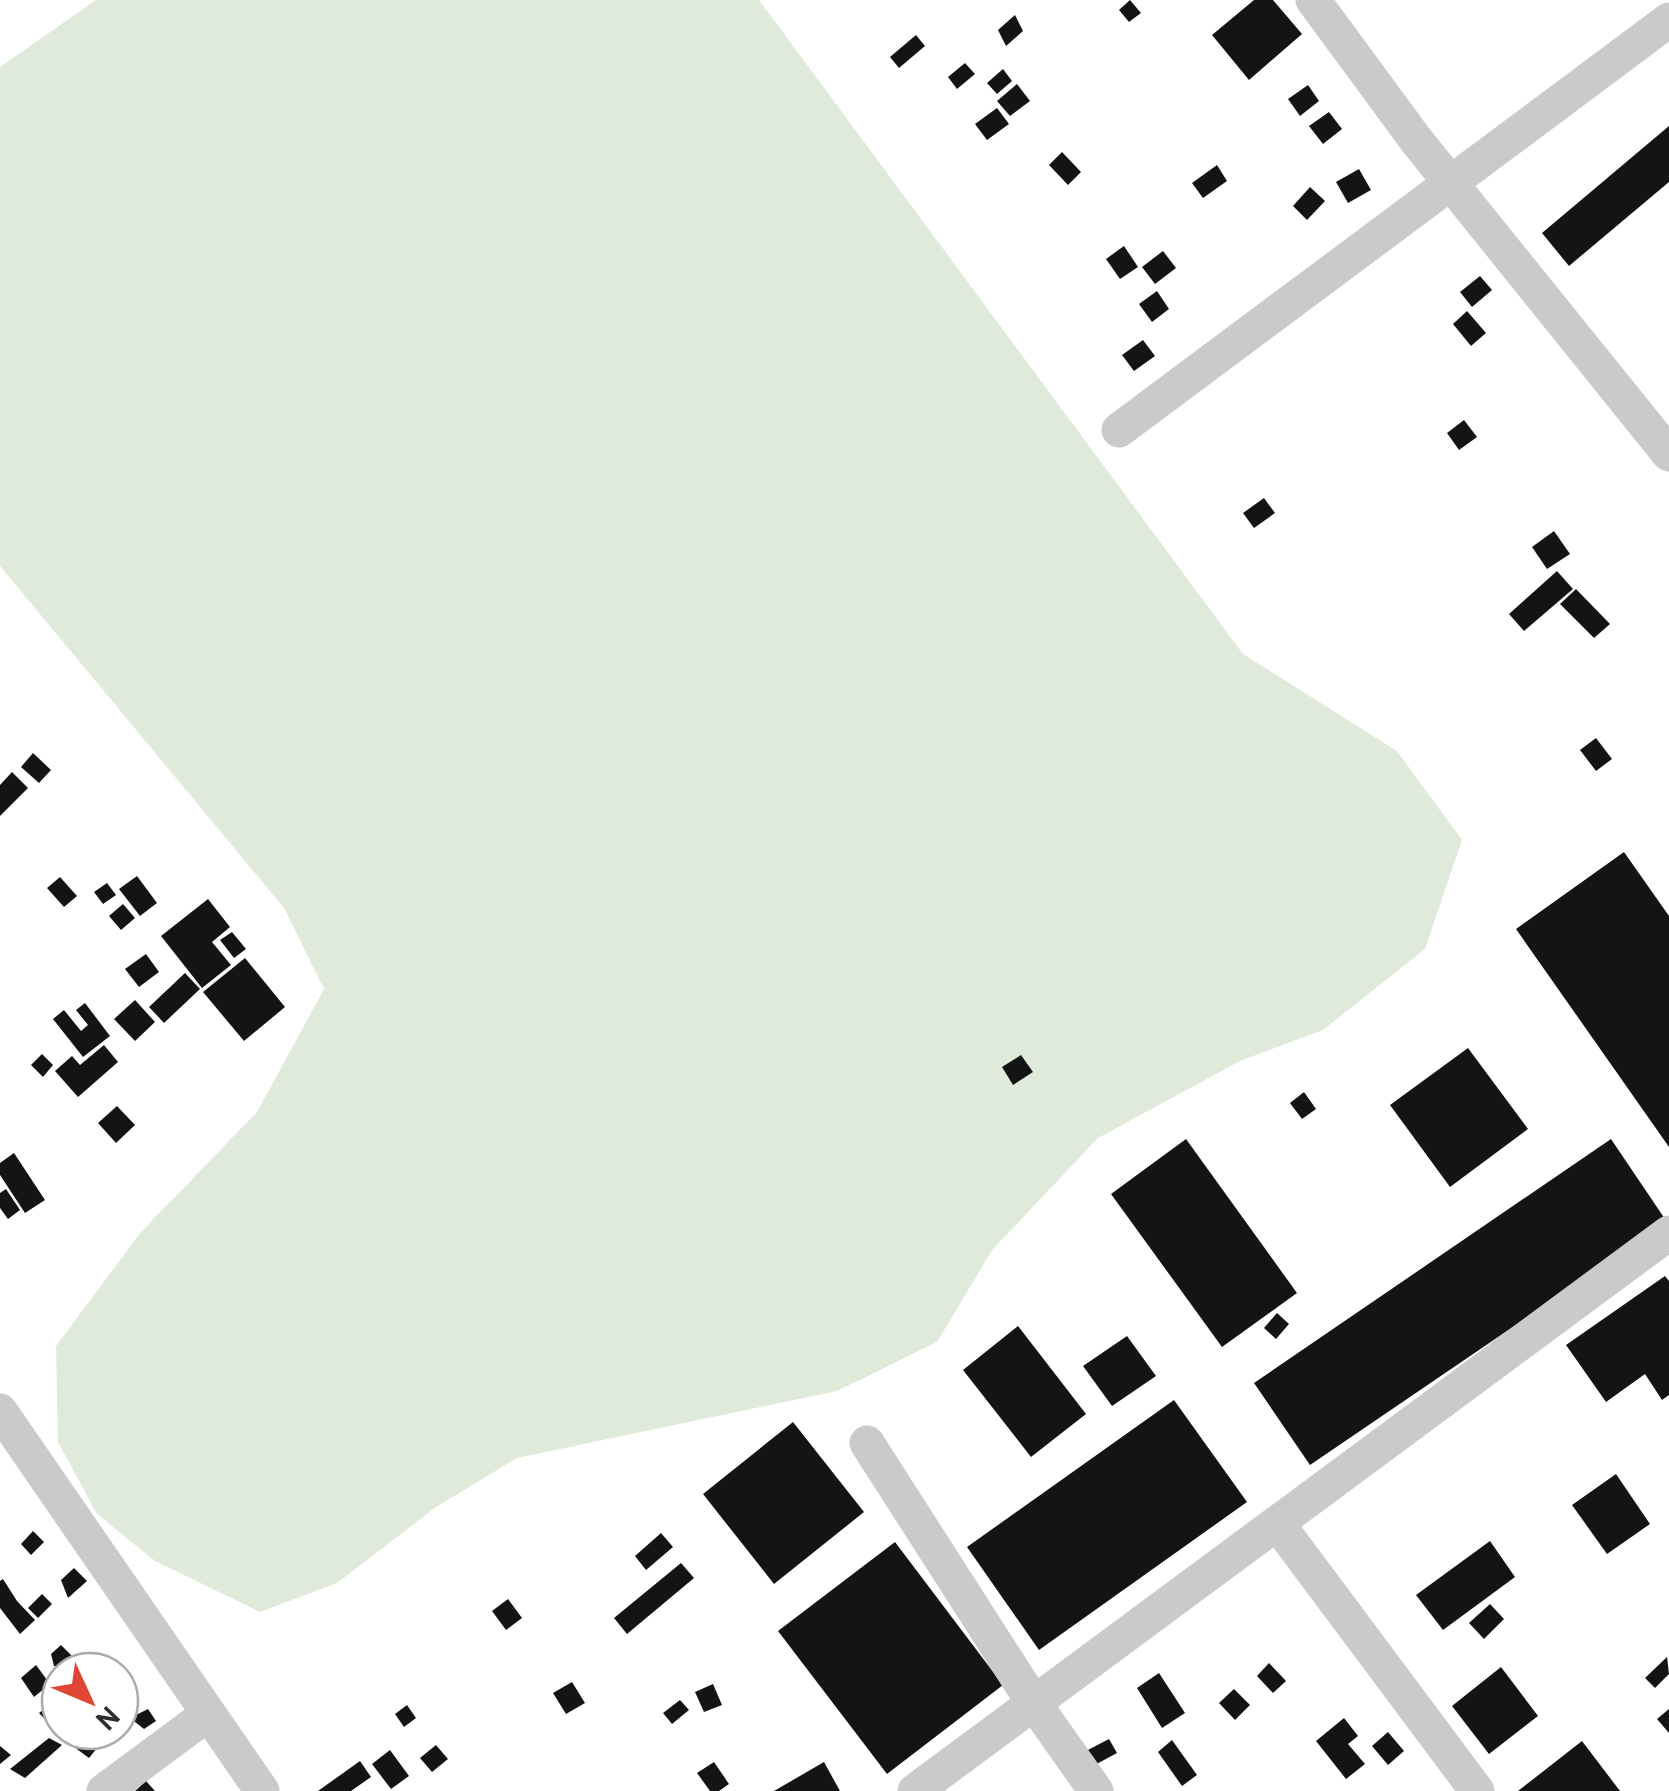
<svg xmlns="http://www.w3.org/2000/svg" width="1669" height="1791" viewBox="0 0 1669 1791" font-family="Overpass,sans-serif">
  <style>
    .green { fill: #e0eada }
    .building { fill: #141414 }
    .lines { fill: none; stroke-linecap: round; stroke-linejoin: round }
    .street { stroke: #cacaca; stroke-width: 35 }
  </style>
  <rect width="100%" height="100%" fill="#fff"/>
  <!-- green -->
  <polygon class="green" points="96,0 759,0 1243,654 1397,751 1462,840 1425,949 1323,1030 1240,1061 1098,1138 992,1250 937,1342 837,1391 517,1458 436,1507 337,1583 260,1612 155,1561 97,1514 58,1442 56,1346 141,1232 257,1112 324,989 284,908 0,566 0,67"/>
  <!-- building -->
  <g class="building">
    <polygon points="1130,0 1141,13 1129,22 1119,10"/>
    <polygon points="1254,0 1273,0 1302,34 1249,80 1212,35"/>
    <polygon points="1015,15 1023,31 1006,46 998,30"/>
    <polygon points="916,35 925,46 899,68 890,57"/>
    <polygon points="965,63 975,74 957,89 948,77"/>
    <polygon points="1003,69 1012,81 997,94 987,83"/>
    <polygon points="1017,84 1030,101 1010,116 997,101"/>
    <polygon points="1308,85 1319,101 1300,116 1288,99"/>
    <polygon points="997,108 1009,124 987,140 975,124"/>
    <polygon points="1329,112 1342,129 1323,144 1309,126"/>
    <polygon points="1669,126 1669,182 1569,266 1542,233"/>
    <polygon points="1062,152 1081,172 1068,185 1049,165"/>
    <polygon points="1217,165 1227,181 1203,198 1192,183"/>
    <polygon points="1359,169 1371,190 1348,203 1336,182"/>
    <polygon points="1310,187 1325,201 1307,220 1293,206"/>
    <polygon points="1124,246 1138,267 1120,279 1106,259"/>
    <polygon points="1163,251 1176,268 1155,284 1142,267"/>
    <polygon points="1480,276 1492,290 1472,307 1460,292"/>
    <polygon points="1157,291 1169,309 1152,322 1139,304"/>
    <polygon points="1467,311 1486,333 1471,346 1453,324"/>
    <polygon points="1143,340 1155,356 1134,371 1122,355"/>
    <polygon points="1464,420 1477,437 1459,450 1447,433"/>
    <polygon points="1264,498 1275,513 1254,528 1243,513"/>
    <polygon points="1554,531 1570,554 1547,569 1532,547"/>
    <polygon points="1557,571 1573,589 1524,631 1509,614"/>
    <polygon points="1576,589 1610,624 1594,638 1560,604"/>
    <polygon points="1596,738 1612,759 1596,771 1580,750"/>
    <polygon points="33,753 51,770 39,783 21,767"/>
    <polygon points="12,772 28,788 0,816 0,785"/>
    <polygon points="1624,852 1669,916 1669,1147 1516,929"/>
    <polygon points="137,876 157,903 140,916 119,889"/>
    <polygon points="60,877 77,896 64,907 47,888"/>
    <polygon points="107,883 116,895 103,904 94,892"/>
    <polygon points="208,899 230,927 212,942 231,965 202,988 161,936"/>
    <polygon points="123,904 135,918 121,930 109,916"/>
    <polygon points="232,932 246,949 234,958 220,940"/>
    <polygon points="146,954 159,972 139,987 125,969"/>
    <polygon points="245,958 285,1007 244,1041 203,992"/>
    <polygon points="185,973 200,989 164,1023 149,1007"/>
    <polygon points="135,1000 155,1022 135,1041 114,1019"/>
    <polygon points="85,1003 110,1036 83,1057 53,1019 64,1010 81,1031 88,1025 76,1010"/>
    <polygon points="104,1045 118,1062 78,1097 55,1071 72,1056 80,1065"/>
    <polygon points="1468,1048 1528,1129 1450,1187 1390,1105"/>
    <polygon points="42,1054 53,1065 43,1077 31,1065"/>
    <polygon points="1021,1055 1033,1072 1013,1085 1002,1067"/>
    <polygon points="1304,1092 1316,1109 1302,1119 1290,1103"/>
    <polygon points="117,1106 135,1125 116,1143 98,1123"/>
    <polygon points="1186,1139 1297,1293 1222,1347 1111,1194"/>
    <polygon points="1611,1139 1667,1222 1310,1465 1254,1383"/>
    <polygon points="14,1153 45,1200 25,1213 0,1175 0,1163"/>
    <polygon points="6,1189 20,1210 8,1219 0,1208 0,1193"/>
    <polygon points="1665,1276 1669,1281 1669,1395 1662,1400 1645,1374 1606,1402 1566,1345"/>
    <polygon points="1277,1313 1289,1324 1276,1339 1264,1328"/>
    <polygon points="1018,1326 1086,1414 1031,1457 963,1370"/>
    <polygon points="1127,1336 1156,1376 1112,1406 1083,1366"/>
    <polygon points="1174,1400 1247,1502 1039,1650 967,1547"/>
    <polygon points="793,1422 864,1512 774,1584 703,1494"/>
    <polygon points="1616,1474 1650,1524 1607,1554 1572,1505"/>
    <polygon points="33,1531 44,1542 31,1555 21,1544"/>
    <polygon points="661,1533 673,1547 646,1570 635,1556"/>
    <polygon points="1490,1541 1515,1577 1443,1630 1416,1595"/>
    <polygon points="895,1542 1003,1685 887,1774 778,1631"/>
    <polygon points="681,1563 694,1578 627,1634 614,1618"/>
    <polygon points="74,1568 87,1581 68,1598 61,1580"/>
    <polygon points="3,1579 17,1601 35,1620 20,1634 0,1608 0,1581"/>
    <polygon points="42,1594 52,1604 38,1618 28,1608"/>
    <polygon points="508,1599 522,1618 506,1630 492,1611"/>
    <polygon points="1490,1604 1504,1619 1484,1639 1469,1623"/>
    <polygon points="61,1645 76,1660 73,1668 54,1666 51,1654"/>
    <polygon points="1667,1657 1669,1674 1655,1688 1645,1678"/>
    <polygon points="1269,1663 1286,1681 1273,1693 1257,1676"/>
    <polygon points="36,1665 50,1684 34,1697 21,1678"/>
    <polygon points="1501,1667 1538,1716 1489,1754 1452,1706"/>
    <polygon points="1159,1673 1185,1713 1162,1728 1137,1688"/>
    <polygon points="572,1682 585,1703 566,1714 553,1693"/>
    <polygon points="713,1684 722,1705 704,1712 695,1692"/>
    <polygon points="1234,1689 1250,1705 1235,1720 1219,1703"/>
    <polygon points="60,1697 60,1726 55,1730 39,1713"/>
    <polygon points="680,1700 689,1710 672,1724 663,1713"/>
    <polygon points="407,1705 416,1718 404,1727 395,1714"/>
    <polygon points="148,1709 156,1721 144,1729 130,1718"/>
    <polygon points="1669,1709 1669,1733 1657,1719"/>
    <polygon points="1344,1718 1358,1736 1348,1744 1365,1764 1346,1779 1316,1741"/>
    <polygon points="1388,1732 1404,1751 1388,1765 1372,1746"/>
    <polygon points="84,1737 97,1748 89,1758 70,1744"/>
    <polygon points="49,1738 62,1745 25,1778 10,1769"/>
    <polygon points="1109,1739 1117,1753 1091,1767 1084,1752"/>
    <polygon points="1172,1740 1197,1775 1182,1786 1158,1752"/>
    <polygon points="1582,1741 1620,1791 1518,1791"/>
    <polygon points="436,1745 448,1759 432,1772 420,1758"/>
    <polygon points="0,1746 11,1755 0,1764"/>
    <polygon points="390,1750 409,1776 391,1789 372,1764"/>
    <polygon points="360,1761 371,1777 351,1791 318,1791"/>
    <polygon points="714,1762 729,1784 719,1791 710,1791 697,1773"/>
    <polygon points="824,1762 840,1791 774,1791"/>
    <polygon points="146,1781 155,1791 135,1791"/>
  </g>
  <g class="lines">
    <!-- street -->
    <g class="street">
      <polyline points="1313,0 1416,140 1669,454"/>
      <polyline points="1119,430 1669,20"/>
      <polyline points="0,1411 262,1791"/>
      <polyline points="867,1443 1033,1702 1096,1791"/>
      <polyline points="1277,1523 1669,1233"/>
      <polyline points="104,1791 208,1714"/>
      <polyline points="915,1791 1277,1523 1477,1791"/>
    </g>
  </g>
  <!-- north arrow -->
  <g transform="translate(90 1701) rotate(134)"><circle r="48" fill="#ffffff" stroke="#ababab" stroke-width="2.5"/>
  <path d="M0-8L18 38L0 25L-18 38Z" fill="#df4633"/>
  <text y="-15" font-size="28" font-weight="bold" text-anchor="middle" fill="#2d2d2d">N</text>
  </g>
</svg>
